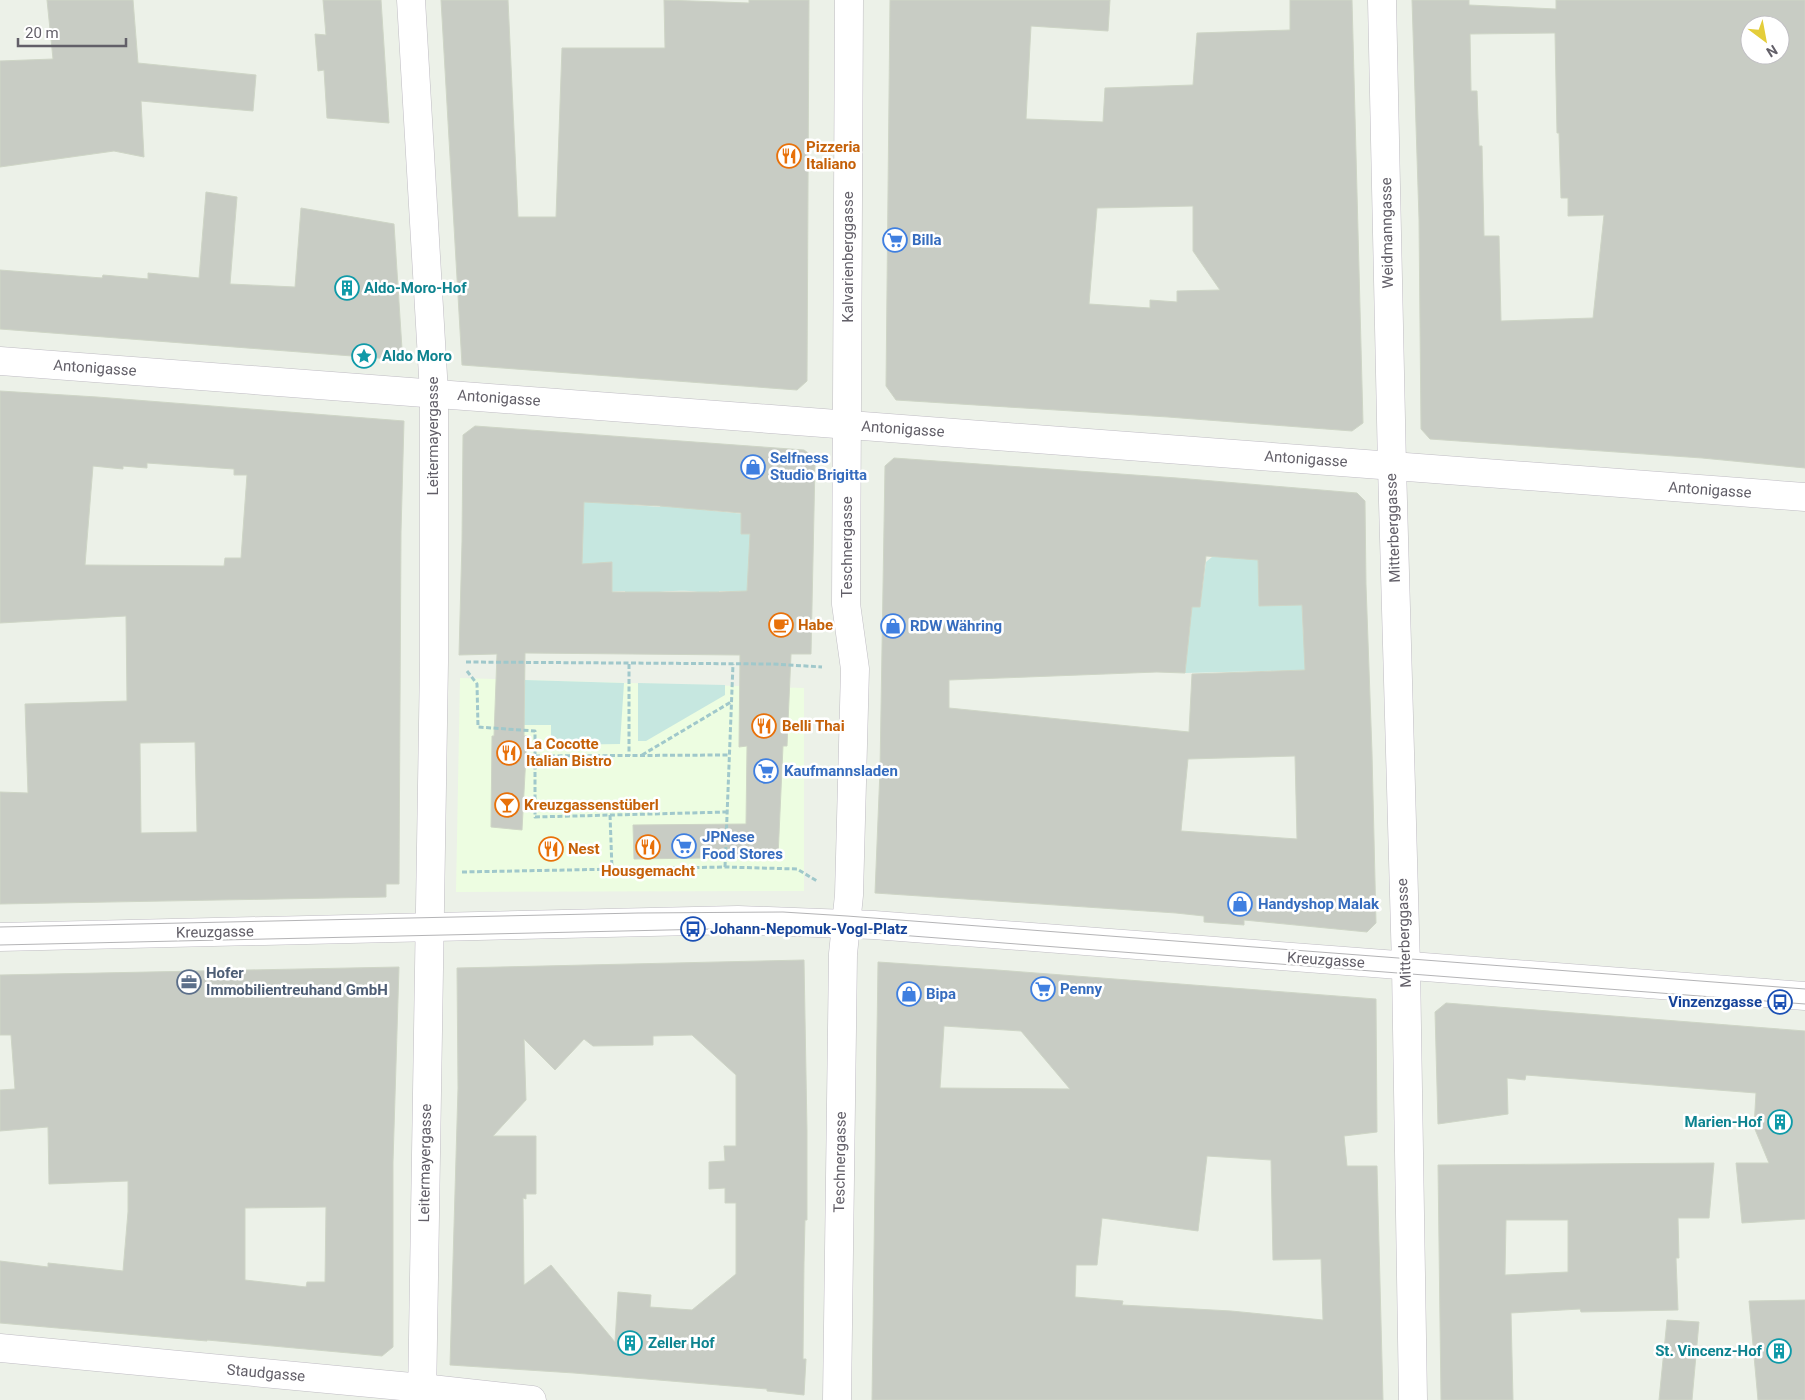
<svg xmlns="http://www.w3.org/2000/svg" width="1805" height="1400" viewBox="0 0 1805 1400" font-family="Roboto,sans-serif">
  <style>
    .commercial { fill: #edfde1 }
    .green { fill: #c6e7e0 }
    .building { fill: #c8ccc4; stroke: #ced5c6; fill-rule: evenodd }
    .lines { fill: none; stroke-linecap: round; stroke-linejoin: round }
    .minor-casing { stroke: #bfbcc3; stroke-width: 29 }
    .tertiary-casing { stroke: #bfbcc3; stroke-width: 29 }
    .path { stroke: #a0c8cb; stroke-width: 3; stroke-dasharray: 5 2.5; stroke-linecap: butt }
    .minor { stroke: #fff; stroke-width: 28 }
    .tertiary { stroke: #fff; stroke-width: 28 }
    .tram { stroke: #b4b4b6; stroke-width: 1 }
    .labels { text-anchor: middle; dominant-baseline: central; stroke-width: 5; stroke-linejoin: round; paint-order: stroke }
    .food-label { font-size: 15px; font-weight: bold; fill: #c56008; stroke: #fff; text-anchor: start }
    .street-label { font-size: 15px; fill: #625f68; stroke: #fff }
    .shop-label { font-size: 15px; font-weight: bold; fill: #366cbe; stroke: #fff; text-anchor: start }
    .culture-label { font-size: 15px; font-weight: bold; fill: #0d838f; stroke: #fff; text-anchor: start }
    .transit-label { font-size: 15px; font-weight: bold; fill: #164399; stroke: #fff; text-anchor: start }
    .service-label { font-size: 15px; font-weight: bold; fill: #4e5e75; stroke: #fff; text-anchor: start }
  </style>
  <rect width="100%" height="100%" fill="#ecf1e8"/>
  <!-- commercial -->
  <polygon class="commercial" points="460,678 804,688 804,891 456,892"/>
  <!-- green -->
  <g class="green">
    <path d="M522 497 660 507 662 498 703 501 704 510 744 514 741 520V534H750L751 596 739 591H719L718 597C689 586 655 592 625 597V591L609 592 605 584 612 583V562L520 579Z"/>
    <polygon points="1213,543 1301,566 1303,634 1307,634 1307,670 1185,673 1192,607 1200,607 1206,562 1212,557"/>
    <polygon points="525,680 624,683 620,744 551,745 551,725 524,725"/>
    <polygon points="638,683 725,685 725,695 646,741 638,741"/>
  </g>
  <!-- building -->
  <g class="building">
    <polygon points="47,0 133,0 138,63 256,75 253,111 141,101 144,157 114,151 0,167 0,61 53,59"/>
    <polygon points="323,0 381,0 389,123 327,118 324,70 318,71 315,34 326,35"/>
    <polygon points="441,0 508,0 518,217 556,217 562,48 665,48 664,0 749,3 749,0 809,0 807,381 797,390 462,365"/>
    <path d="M890 0H1110L1108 31 1031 26 1026 119 1103 122 1105 88 1193 85 1197 33 1290 30V0H1352L1363 423 1352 431 1168 417 896 400 886 386ZM1193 206V251L1220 290 1177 291V302L1150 300V308L1089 304 1097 208Z"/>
    <path d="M1412 0H1469V5L1556 9V0H1805V468L1702 458 1430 439 1421 429 1419 219ZM1750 25H1780V55H1750ZM1555 33 1557 133H1559L1561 198H1568V216L1604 215 1593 318 1501 321 1499 236H1484L1482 146H1479L1477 91H1471L1470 34Z"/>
    <polygon points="206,192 237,197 230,284 295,287 301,208 394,224 402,349 391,359 0,329 0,270 102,278 103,275 148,279 148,273 199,278"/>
    <path d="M0 391 97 397 404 421 401 532 399 884H386V897L0 904V792L28 793 25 704 127 701 126 616 0 623ZM147 463 234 469V475H247L241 558H225L224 566 85 565 93 466 123 469V466L147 468ZM195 742 197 832 141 833 140 743Z"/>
    <path d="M475 426 804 450 811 455 815 464 811 654H791L787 746H783L778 857 634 859 633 825 746 824 747 746 739 747 740 655 525 653 524 736H527L522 830 491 827 492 736H494L497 654 459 655 462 542 463 435ZM584 502 660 506 741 513V534H750L747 591 718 592H612V562L582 564Z"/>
    <path d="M894 458 1177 478 1357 493 1365 501 1366 585 1372 753 1376 923 1367 932 1244 920V925L1204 922V916L1176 913 875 893 880 770 885 466ZM1206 556 1258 560 1259 606 1302 605 1305 670 1192 674 1189 732 949 708V680L1157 672 1185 673 1192 607H1200ZM1295 756 1297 839 1181 831 1188 759Z"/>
    <path d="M804 960 807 1131V1220H805L804 1262 803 1359H806L804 1395 767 1391V1389L574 1373 450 1365 458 1088 457 968ZM692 1035 736 1075V1146H724L725 1161 709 1162V1189L725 1188V1203H736V1274L692 1310 650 1307 651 1295 618 1292 615 1342 551 1265 524 1285 523 1198 526 1199V1194H536V1136H493L526 1100 524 1039 555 1070 584 1039 593 1046 653 1045V1036Z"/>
    <path d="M878 962 997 970 1376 999 1377 1132 1344 1136 1347 1166H1377L1383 1400H872ZM944 1026 1021 1031 1070 1089 940 1088ZM1207 1156 1271 1160 1273 1260 1321 1259 1323 1320 1231 1311 1122 1305 1123 1301 1075 1297 1076 1265H1097L1102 1218 1198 1231Z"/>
    <path d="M399 967 393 1162V1347L382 1356 207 1340V1341L0 1323V1261L48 1267V1263L123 1271 128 1212V1181L49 1184 48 1127 0 1131V1090L15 1089 11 1035H0V975ZM326 1207 325 1282H307L306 1287 245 1280V1208Z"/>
    <polygon points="1446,1003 1805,1031 1805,1219 1742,1223 1736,1163 1769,1163 1754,1127 1756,1093 1526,1075 1525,1080 1507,1078 1508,1114 1438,1124 1435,1012"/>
    <path d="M1714 1163 1709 1218H1678L1679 1258H1676L1678 1310 1581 1312 1580 1309 1511 1313 1513 1400H1441L1438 1165ZM1506 1220H1568V1272L1505 1275Z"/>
    <polygon points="1805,1300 1805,1400 1758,1400 1749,1301"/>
    <polygon points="1667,1320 1699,1322 1692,1400 1659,1400"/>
  </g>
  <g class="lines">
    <!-- minor casing -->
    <g class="minor-casing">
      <g id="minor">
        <polyline points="411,0 434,393 434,662 422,1400"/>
        <polyline points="1382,0 1392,466 1406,966 1413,1400"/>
        <polyline points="0,361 1805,497"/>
        <polyline points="0,1348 422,1388 532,1400"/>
        <polyline points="837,1400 843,954 849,895 855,669 846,604 849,0"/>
      </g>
    </g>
    <!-- tertiary casing -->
    <g class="tertiary-casing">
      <polyline id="tertiary" points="0,937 738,920 874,925 1805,996"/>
    </g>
    <!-- path -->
    <g class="path">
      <polyline points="466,662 773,664 822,667"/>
      <polyline points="629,664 629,756"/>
      <polyline points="467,671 477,684 478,727 535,731 535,817 727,812"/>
      <polyline points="642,755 731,702"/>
      <polyline points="535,756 729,755"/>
      <polyline points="610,815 612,869"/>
      <polyline points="725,867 733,664"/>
      <polyline points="462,872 725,867 797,869 817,881"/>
    </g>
    <!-- minor -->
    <use href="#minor" class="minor"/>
    <!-- tertiary -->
    <use href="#tertiary" class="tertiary"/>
    <!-- tram -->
    <g class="tram">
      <polyline points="0,927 638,913 783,912 847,916 1805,989"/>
      <polyline points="0,945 756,928 846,931 1805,1004"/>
    </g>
  </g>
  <!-- icons -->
  <defs>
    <g id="restaurant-ring" transform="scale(1.25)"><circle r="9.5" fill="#fff" stroke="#e8710a" stroke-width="1.5"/><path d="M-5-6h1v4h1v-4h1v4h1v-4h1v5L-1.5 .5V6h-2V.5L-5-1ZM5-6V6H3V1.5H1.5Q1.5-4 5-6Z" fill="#e8710a"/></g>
    <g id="supermarket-ring" transform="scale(1.25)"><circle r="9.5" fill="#fff" stroke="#3f7fe0" stroke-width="1.5"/><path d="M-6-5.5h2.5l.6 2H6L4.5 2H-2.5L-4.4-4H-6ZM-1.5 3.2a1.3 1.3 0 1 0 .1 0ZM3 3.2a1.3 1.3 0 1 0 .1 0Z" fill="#3f7fe0"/></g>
    <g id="building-ring" transform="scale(1.25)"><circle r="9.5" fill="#fff" stroke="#0f9aa8" stroke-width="1.5"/><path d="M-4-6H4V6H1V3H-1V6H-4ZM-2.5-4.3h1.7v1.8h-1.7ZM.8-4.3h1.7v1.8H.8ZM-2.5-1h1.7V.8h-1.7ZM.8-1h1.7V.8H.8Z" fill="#0f9aa8"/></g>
    <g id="sight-ring" transform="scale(1.25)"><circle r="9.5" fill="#fff" stroke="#0f9aa8" stroke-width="1.5"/><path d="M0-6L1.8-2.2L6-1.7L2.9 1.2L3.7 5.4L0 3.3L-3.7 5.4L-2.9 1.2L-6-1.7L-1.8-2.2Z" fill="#0f9aa8"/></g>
    <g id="shop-ring" transform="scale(1.25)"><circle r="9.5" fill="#fff" stroke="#3f7fe0" stroke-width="1.5"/><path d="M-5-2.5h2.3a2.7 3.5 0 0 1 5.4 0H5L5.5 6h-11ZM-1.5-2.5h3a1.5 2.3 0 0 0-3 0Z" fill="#3f7fe0"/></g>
    <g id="cafe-ring" transform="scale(1.25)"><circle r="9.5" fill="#fff" stroke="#e8710a" stroke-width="1.5"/><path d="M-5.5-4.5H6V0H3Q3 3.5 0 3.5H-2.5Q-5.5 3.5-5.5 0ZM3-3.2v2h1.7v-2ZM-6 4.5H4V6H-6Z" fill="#e8710a"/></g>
    <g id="bar-ring" transform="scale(1.25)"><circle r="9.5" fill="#fff" stroke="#e8710a" stroke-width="1.5"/><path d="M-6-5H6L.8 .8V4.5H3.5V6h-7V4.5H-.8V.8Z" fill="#e8710a"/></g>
    <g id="bus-ring" transform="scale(1.25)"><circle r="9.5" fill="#fff" stroke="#1a4fb4" stroke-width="1.5"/><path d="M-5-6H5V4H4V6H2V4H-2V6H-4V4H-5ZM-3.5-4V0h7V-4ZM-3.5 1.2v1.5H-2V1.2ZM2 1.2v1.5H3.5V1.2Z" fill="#1a4fb4"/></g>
    <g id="office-ring" transform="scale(1.25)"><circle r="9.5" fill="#fff" stroke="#5c6f8a" stroke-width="1.5"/><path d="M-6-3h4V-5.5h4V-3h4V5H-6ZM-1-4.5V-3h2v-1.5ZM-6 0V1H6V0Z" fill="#5c6f8a"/></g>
  </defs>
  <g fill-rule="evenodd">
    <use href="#restaurant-ring" x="789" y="156"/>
    <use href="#supermarket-ring" x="895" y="240"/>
    <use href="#building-ring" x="347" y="288"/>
    <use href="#sight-ring" x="364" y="356"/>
    <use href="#shop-ring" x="753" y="467"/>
    <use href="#cafe-ring" x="781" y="625"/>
    <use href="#shop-ring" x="893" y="626"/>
    <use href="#restaurant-ring" x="764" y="726"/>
    <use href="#restaurant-ring" x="509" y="753"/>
    <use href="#supermarket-ring" x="766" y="771"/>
    <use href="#bar-ring" x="507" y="805"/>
    <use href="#supermarket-ring" x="684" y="846"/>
    <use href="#restaurant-ring" x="648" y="847"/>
    <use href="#restaurant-ring" x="551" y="849"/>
    <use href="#shop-ring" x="1240" y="904"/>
    <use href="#bus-ring" x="693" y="929"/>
    <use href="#office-ring" x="189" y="982"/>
    <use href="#supermarket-ring" x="1043" y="989"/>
    <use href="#shop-ring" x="909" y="994"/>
    <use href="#bus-ring" x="1780" y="1002"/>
    <use href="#building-ring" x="1780" y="1122"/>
    <use href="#building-ring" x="630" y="1343"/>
    <use href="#building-ring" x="1779" y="1351"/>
  </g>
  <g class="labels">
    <!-- food labels -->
    <g class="food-label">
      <text x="806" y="147">Pizzeria<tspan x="806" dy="17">Italiano</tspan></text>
      <text x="798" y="625">Habe</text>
      <text x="782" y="726">Belli Thai</text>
      <text x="526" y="744">La Cocotte<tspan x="526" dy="17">Italian Bistro</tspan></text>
      <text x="524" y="805">Kreuzgassenstüberl</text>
      <text x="568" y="849">Nest</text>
      <text x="648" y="871" text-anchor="middle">Housgemacht</text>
    </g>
    <!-- street labels -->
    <g class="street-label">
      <text transform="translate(1387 233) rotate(-91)">Weidmanngasse</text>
      <text transform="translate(848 257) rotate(-90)">Kalvarienberggasse</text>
      <text transform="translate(95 368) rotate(4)">Antonigasse</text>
      <text transform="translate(499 398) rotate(4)">Antonigasse</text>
      <text transform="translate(903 429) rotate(4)">Antonigasse</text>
      <text transform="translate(433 436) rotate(-90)">Leitermayergasse</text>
      <text transform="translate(1306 459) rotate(4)">Antonigasse</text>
      <text transform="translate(1710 490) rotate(4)">Antonigasse</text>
      <text transform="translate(1393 528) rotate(-92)">Mitterberggasse</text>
      <text transform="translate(847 547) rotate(-90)">Teschnergasse</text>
      <text transform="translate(215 932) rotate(-1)">Kreuzgasse</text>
      <text transform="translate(1404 933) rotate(-92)">Mitterberggasse</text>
      <text transform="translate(1326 960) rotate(4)">Kreuzgasse</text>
      <text transform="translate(840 1162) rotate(-89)">Teschnergasse</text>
      <text transform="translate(425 1163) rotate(-89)">Leitermayergasse</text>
      <text transform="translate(266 1373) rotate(5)">Staudgasse</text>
    </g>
    <!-- shop labels -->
    <g class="shop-label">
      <text x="912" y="240">Billa</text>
      <text x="770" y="458">Selfness<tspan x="770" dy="17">Studio Brigitta</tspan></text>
      <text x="910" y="626">RDW Währing</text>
      <text x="784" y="771">Kaufmannsladen</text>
      <text x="702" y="837">JPNese<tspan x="702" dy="17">Food Stores</tspan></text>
      <text x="1258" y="904">Handyshop Malak</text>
      <text x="1060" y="989">Penny</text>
      <text x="926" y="994">Bipa</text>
    </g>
    <!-- culture labels -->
    <g class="culture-label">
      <text x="364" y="288">Aldo-Moro-Hof</text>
      <text x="382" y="356">Aldo Moro</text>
      <text x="1762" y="1122" text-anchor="end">Marien-Hof</text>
      <text x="648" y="1343">Zeller Hof</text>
      <text x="1762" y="1351" text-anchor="end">St. Vincenz-Hof</text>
    </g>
    <!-- transit labels -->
    <g class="transit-label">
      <text x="710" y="929">Johann-Nepomuk-Vogl-Platz</text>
      <text x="1762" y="1002" text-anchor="end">Vinzenzgasse</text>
    </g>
    <!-- service labels -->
    <g class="service-label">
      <text x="206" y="973">Hofer<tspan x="206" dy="17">Immobilientreuhand GmbH</tspan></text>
    </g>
  </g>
  <!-- north arrow -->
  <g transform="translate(1765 40) rotate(148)"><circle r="24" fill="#ffffff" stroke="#c0bfc3"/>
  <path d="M0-4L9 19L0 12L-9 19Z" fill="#e4cd3a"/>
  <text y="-8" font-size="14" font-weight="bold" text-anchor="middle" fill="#625f68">N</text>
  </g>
  <!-- scale -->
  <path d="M18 38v8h108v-8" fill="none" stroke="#625f68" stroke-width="2.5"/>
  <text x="25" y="38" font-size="15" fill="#625f68" stroke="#ffffff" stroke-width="4" paint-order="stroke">20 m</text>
</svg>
